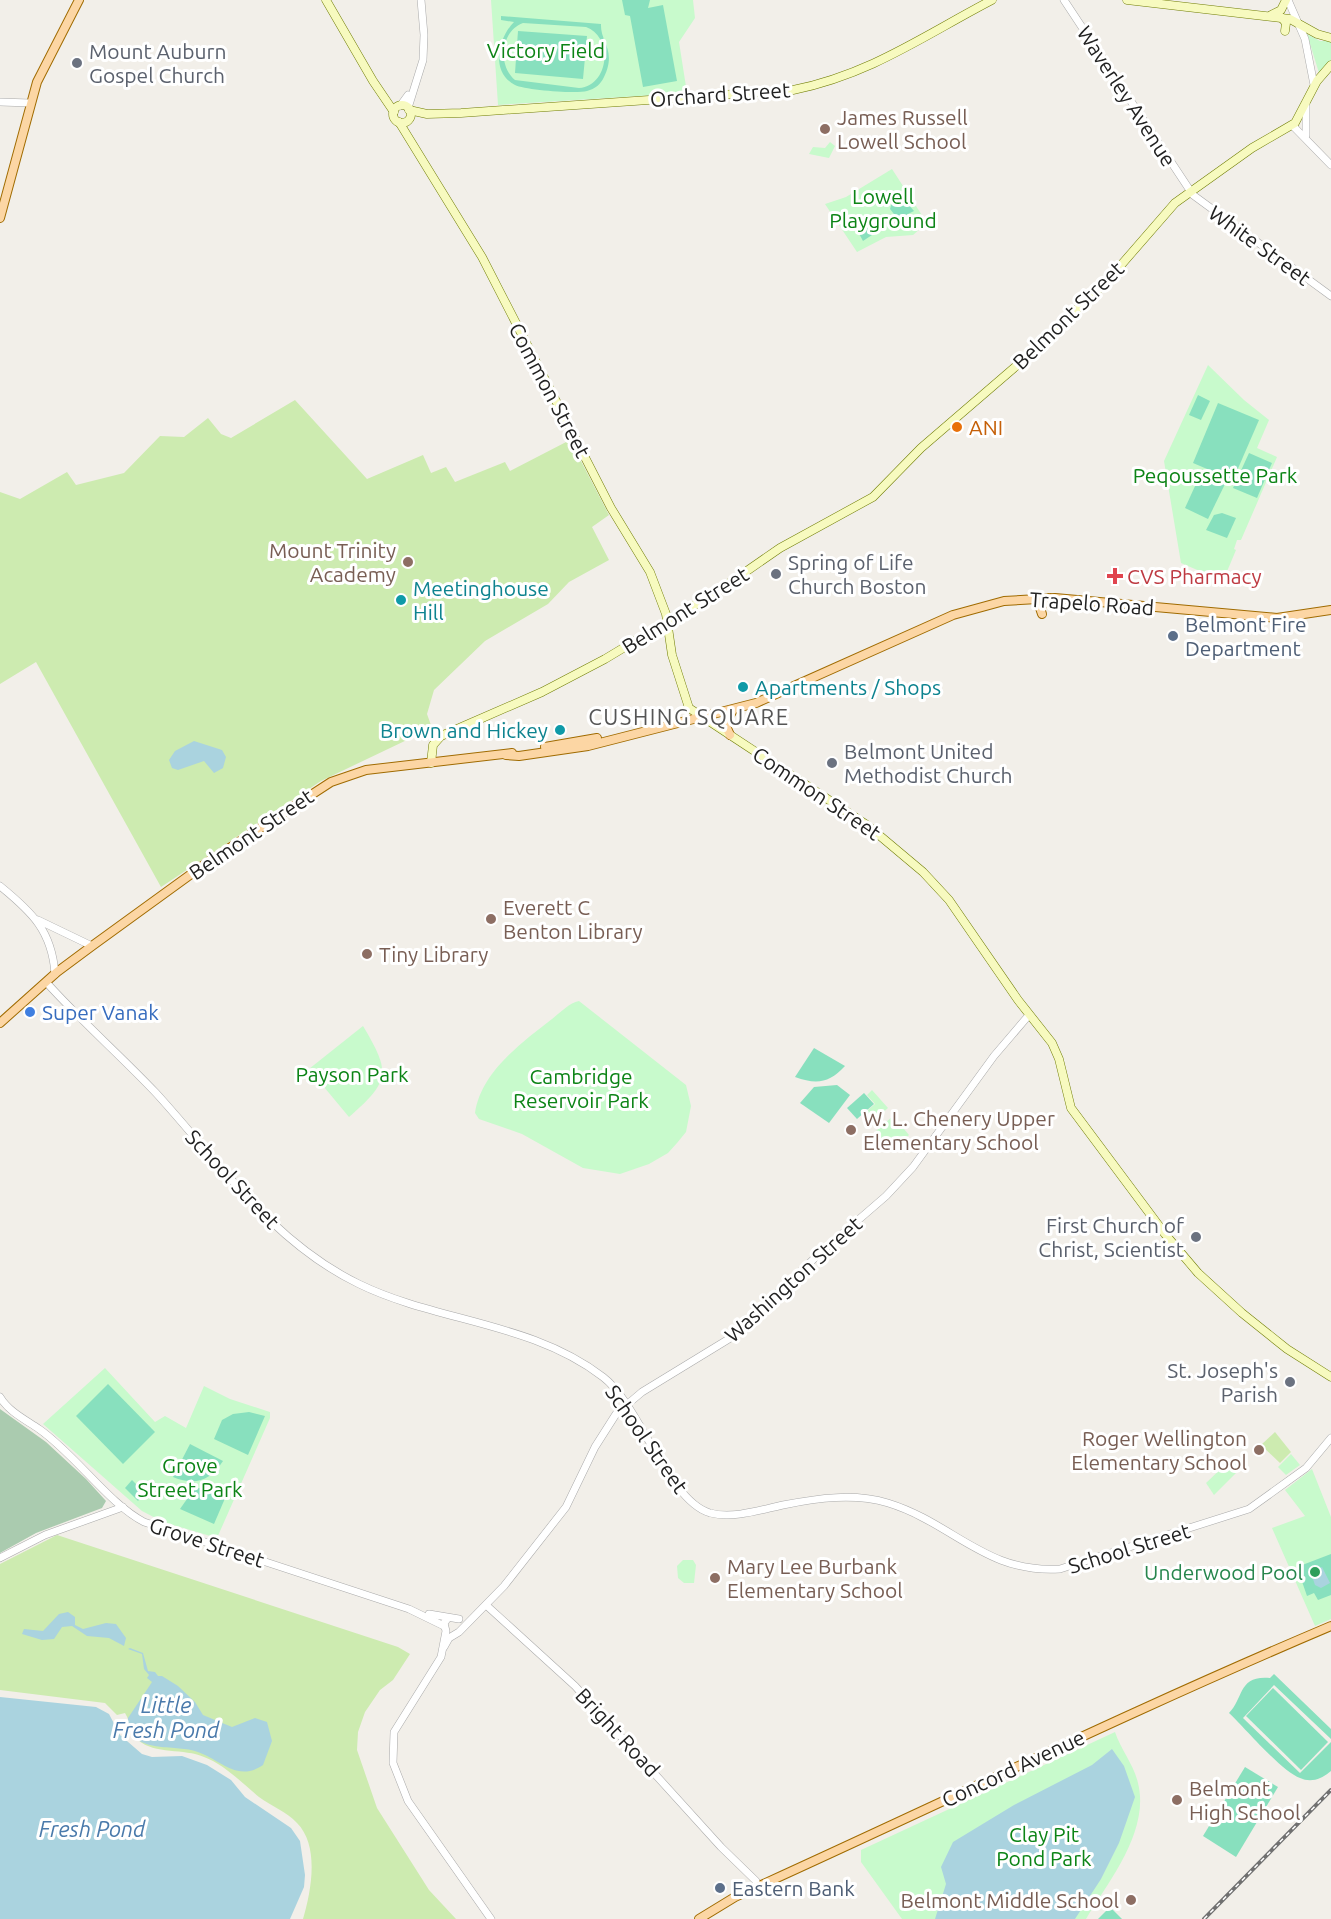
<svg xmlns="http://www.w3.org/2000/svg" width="1331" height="1919" viewBox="0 0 1331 1919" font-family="Ubuntu,sans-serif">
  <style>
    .grass { fill: #cdebb0 }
    .cemetery { fill: #aacbaf }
    .park { fill: #c8facc }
    .pitch { fill: #88e0be; fill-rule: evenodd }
    .water { fill: #aad3df }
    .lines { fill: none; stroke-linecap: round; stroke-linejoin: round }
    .tertiary-casing { stroke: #a9a9a9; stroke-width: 8 }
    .secondary-casing { stroke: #707d05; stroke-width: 9 }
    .primary-casing { stroke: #a06b00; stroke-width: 10 }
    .tertiary { stroke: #fff; stroke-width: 7 }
    .secondary { stroke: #f7fabf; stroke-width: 8 }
    .primary { stroke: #fcd6a4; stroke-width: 8 }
    .rail-casing { stroke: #707070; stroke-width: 4 }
    .rail { stroke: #fff; stroke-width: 1.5; stroke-dasharray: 4.5; stroke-linecap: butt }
    .worship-dot { fill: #6b7280; stroke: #fff; stroke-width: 2 }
    .education-dot { fill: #8d6e63; stroke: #fff; stroke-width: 2 }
    .food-dot { fill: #e8710a; stroke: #fff; stroke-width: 2 }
    .health-dot { fill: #e0444e; stroke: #fff; stroke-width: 2 }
    .culture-dot { fill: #0f9aa8; stroke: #fff; stroke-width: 2 }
    .service-dot { fill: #5c6f8a; stroke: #fff; stroke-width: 2 }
    .shop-dot { fill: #3f7fe0; stroke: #fff; stroke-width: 2 }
    .leisure-dot { fill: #2e9e5b; stroke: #fff; stroke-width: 2 }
    .labels { text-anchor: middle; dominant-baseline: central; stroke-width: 6; stroke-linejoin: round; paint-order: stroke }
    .park-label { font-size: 21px; fill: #0c8416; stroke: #fff }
    .worship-label { font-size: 21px; fill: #5b616d; stroke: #fff; text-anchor: start }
    .street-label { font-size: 21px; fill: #222; stroke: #fff }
    .education-label { font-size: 21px; fill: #785e54; stroke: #fff; text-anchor: start }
    .food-label { font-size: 21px; fill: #c56008; stroke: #fff; text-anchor: start }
    .health-label { font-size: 21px; fill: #be3a42; stroke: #fff; text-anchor: start }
    .culture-label { font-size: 21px; fill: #0d838f; stroke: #fff; text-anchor: start }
    .service-label { font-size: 21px; fill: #4e5e75; stroke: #fff; text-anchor: start }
    .shop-label { font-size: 21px; fill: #366cbe; stroke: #fff; text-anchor: start }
    .leisure-label { font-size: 21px; fill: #27864d; stroke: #fff; text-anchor: end }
    .neighbourhood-label { font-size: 22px; letter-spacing: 1.5px; fill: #555; stroke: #fff }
    .water-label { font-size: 22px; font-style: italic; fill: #4a7aab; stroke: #fff }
  </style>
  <rect width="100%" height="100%" fill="#f2efe9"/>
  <!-- grass -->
  <g class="grass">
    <polygon points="295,400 367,479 423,455 431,473 446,467 455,482 505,462 510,471 570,440 609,515 592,527 609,560 569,582 548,604 485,641 434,690 427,714 432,728 321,781 161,887 36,662 0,684 0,492 20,499 67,472 76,485 124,473 160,436 184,437 208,418 221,434 231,438"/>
    <polygon points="1275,1432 1291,1452 1280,1463 1261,1445"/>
    <path d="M57 1535 398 1647 410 1654 393 1680 380 1690 365 1712 358 1732 357 1750 377 1808 429 1890 456 1919H303C311 1892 320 1846 297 1823 287 1812 271 1806 259 1797 242 1783 225 1765 204 1757 184 1748 155 1755 138 1740 129 1732 131 1722 125 1713L117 1715 105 1703 0 1690V1564Z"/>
  </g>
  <!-- cemetery -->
  <polygon class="cemetery" points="0,1409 46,1442 86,1479 106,1501 102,1508 36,1533 0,1553"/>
  <!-- park -->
  <g class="park">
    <polygon points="491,0 693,0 695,18 679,42 687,93 498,105"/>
    <polygon points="1307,34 1320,41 1331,41 1331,60 1319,73"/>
    <polygon points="830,142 835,146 829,158 809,154 813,147 825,148"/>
    <polygon points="892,169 927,223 913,235 886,237 857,252 825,204 846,197"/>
    <polygon points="1208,365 1244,400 1269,420 1257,448 1277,457 1241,540 1237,540 1234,549 1236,550 1223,581 1181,563 1164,461"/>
    <path d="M579 1001 686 1085 691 1106 686 1132 677 1143 668 1153 649 1164 620 1174 583 1168 522 1134 479 1119 475 1113C481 1072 521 1043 552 1019 560 1013 569 1003 579 1001Z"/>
    <path d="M363 1026C391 1073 390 1081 349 1117L309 1069Z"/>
    <polygon points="872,1090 888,1108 870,1124 862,1115 875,1104 867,1095"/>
    <polygon points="893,1116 909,1135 892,1151 875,1132"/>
    <polygon points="105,1368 155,1422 165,1416 186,1428 204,1386 230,1399 270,1412 270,1418 217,1538 163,1522 142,1511 43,1424"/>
    <polygon points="1291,1454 1300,1465 1286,1475 1278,1467"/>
    <polygon points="1228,1462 1238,1471 1214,1495 1206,1483"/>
    <polygon points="1312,1469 1331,1517 1331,1619 1315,1626 1272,1528 1305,1516 1285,1490"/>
    <polygon points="683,1560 693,1560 696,1565 694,1583 684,1583 678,1578 677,1566"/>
    <path d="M1115 1732C1121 1750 1134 1765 1138 1783 1150 1831 1109 1881 1086 1919H902L861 1862V1850Z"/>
  </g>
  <!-- pitch -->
  <g class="pitch">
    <polygon points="622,0 650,0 648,8 663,5 677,81 643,87 630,16 625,15"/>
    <path d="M501 16 601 24C600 42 617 50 604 77 601 84 595 89 587 91 576 94 525 90 515 85 490 72 498 38 514 22L501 20ZM523 23 586 27C614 37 609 86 579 88L515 80C497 65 501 31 523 23Z"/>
    <polygon points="518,31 587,36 583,79 515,73"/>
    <polygon points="899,198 903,198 914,211 898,219 890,209 892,202"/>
    <polygon points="864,220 872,235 863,241 855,226"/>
    <polygon points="1198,395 1210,401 1201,420 1189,415"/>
    <polygon points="1218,403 1259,420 1233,480 1193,463"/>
    <polygon points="1249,453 1272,463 1257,498 1233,488"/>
    <polygon points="1201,473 1225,484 1208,519 1185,508"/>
    <polygon points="1222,513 1236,518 1227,538 1206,530 1214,515"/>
    <path d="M814 1048 845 1066C829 1083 817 1085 795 1077Z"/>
    <polygon points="837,1085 850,1095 829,1123 800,1103 814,1087"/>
    <polygon points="864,1093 874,1104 857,1119 847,1108"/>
    <polygon points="108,1384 155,1432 123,1464 76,1416"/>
    <polygon points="249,1412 265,1416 248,1455 214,1439 222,1420 233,1414"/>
    <path d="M190 1444 223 1461C210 1481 195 1486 173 1477Z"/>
    <polygon points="132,1480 145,1493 138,1501 125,1488"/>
    <polygon points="216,1485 229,1489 214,1524 180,1509 194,1489"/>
    <polygon points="1331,1554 1331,1595 1318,1600 1314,1593 1307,1596 1297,1567"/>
    <path d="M1274 1674 1331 1729V1739L1274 1685 1243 1718 1300 1773 1331 1742V1771C1322 1779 1311 1783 1300 1778 1282 1772 1245 1728 1229 1713 1244 1698 1238 1675 1270 1678Z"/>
    <polygon points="1273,1688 1328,1742 1301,1770 1246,1716"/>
    <polygon points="1245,1767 1278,1787 1236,1857 1203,1836"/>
    <polygon points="1110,1907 1122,1919 1098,1919"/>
  </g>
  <!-- water -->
  <g class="water">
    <polygon points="194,741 222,750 226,757 223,768 214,773 204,761 178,770 172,768 169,760 175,751"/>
    <polygon points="1322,1567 1330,1583 1321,1588 1315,1585 1312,1576 1315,1571"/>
    <polygon points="68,1612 75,1617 75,1625 83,1629 106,1623 116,1624 126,1638 124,1646 109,1638 87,1636 72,1626 62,1627 54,1639 42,1640 22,1634 24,1629 43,1631 59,1614"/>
    <path d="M130 1648 143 1653 148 1671 155 1672 158 1676H162L178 1686 195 1702 203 1715 232 1727 255 1718 267 1722 272 1741 263 1765C235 1784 219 1756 191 1750 169 1745 128 1753 128 1718L152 1682 147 1678 149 1675 144 1669 142 1654 128 1649Z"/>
    <polygon points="0,1697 96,1707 109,1714 120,1735 142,1754 152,1757 182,1756 207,1765 231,1780 245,1797 291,1828 300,1841 305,1875 304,1887 290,1919 0,1919"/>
    <polygon points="1112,1749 1124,1766 1135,1797 1119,1843 1101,1879 1075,1919 935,1919 946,1884 941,1867 953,1842 1014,1805 1092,1765"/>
  </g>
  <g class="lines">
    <!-- tertiary casing -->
    <g class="tertiary-casing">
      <g id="tertiary">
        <polyline points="1064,0 1193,195 1331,296"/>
        <polyline points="1288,0 1305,39 1314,85"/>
        <polyline points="0,102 30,103"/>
        <polyline points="1306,104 1306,135"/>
        <polyline points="400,106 408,95"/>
        <polyline points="408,108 423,60 424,35 421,0"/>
        <polyline points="1292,125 1331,165"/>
        <path d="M0 886C32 912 52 931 55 974"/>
        <polyline points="38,920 92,946"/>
        <path d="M46 982C81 1021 120 1055 156 1093 219 1162 272 1242 359 1284 437 1322 532 1322 603 1377 640 1405 668 1501 710 1513 733 1519 760 1510 783 1505 818 1498 854 1493 888 1503 953 1523 986 1574 1060 1569L1249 1509 1306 1468 1331 1438"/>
        <path d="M0 1397C9 1412 26 1420 39 1429 75 1454 109 1504 144 1522L409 1609 444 1626"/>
        <polyline points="0,1558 45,1535 123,1507"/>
        <polyline points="486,1605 575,1686 721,1847 756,1881 757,1887"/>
        <polyline points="429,1614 459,1619"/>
        <polyline points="448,1618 444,1623 446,1631 441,1657 394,1732 393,1763 408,1801 491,1919"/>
        <polyline points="444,1647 449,1638 459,1632 504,1586 566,1507 595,1447 616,1414 642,1392 732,1337 820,1253 886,1196 913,1167 994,1056 1029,1015"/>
      </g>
    </g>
    <!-- secondary casing -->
    <g class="secondary-casing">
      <g id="secondary">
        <polyline points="326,0 373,81 394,112"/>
        <polyline points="1127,0 1290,19 1317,34 1331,38"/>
        <polyline points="1271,15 1281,10 1286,0"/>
        <polyline points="1281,17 1286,23 1285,31"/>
        <circle cx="402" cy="114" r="9"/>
        <path d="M409 110 427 114 461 113 793 90C871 74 923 36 992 0"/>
        <polyline points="399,122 482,257 611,508 650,572 666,614 672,655 689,708 867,825 923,872 949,900 1018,1000 1052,1043 1059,1059 1071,1108 1165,1234 1198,1273 1242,1313 1287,1349 1331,1377"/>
        <polyline points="431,763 433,745 441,736 542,692 605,659 718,591 780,548 873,497 921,448 1022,361 1108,280 1175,203 1252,148 1295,123 1317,81 1331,65"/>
      </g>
    </g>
    <!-- primary casing -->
    <g class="primary-casing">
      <g id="primary">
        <polyline points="0,218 37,82 79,0"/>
        <polyline points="1042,614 1040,608 1049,598"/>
        <polyline points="730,735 725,724 733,710"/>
        <polyline points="545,747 597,738"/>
        <polyline points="506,755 519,756 588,746 756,703 953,615 1004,601 1055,598 1277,618 1331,610"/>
        <polyline points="0,1023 57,972 92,946 205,864 331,782 366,770 512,753"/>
        <path d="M699 1919 735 1897C934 1807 1130 1711 1331 1626"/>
      </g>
    </g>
    <!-- tertiary -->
    <use href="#tertiary" class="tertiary"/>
    <!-- secondary -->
    <use href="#secondary" class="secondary"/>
    <!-- primary -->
    <use href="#primary" class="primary"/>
    <!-- rail casing -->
    <g class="rail-casing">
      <polyline id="rail" points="1204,1919 1331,1790"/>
    </g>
    <!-- rail -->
    <use href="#rail" class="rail"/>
  </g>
  <!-- markers -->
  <g class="worship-dot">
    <circle cx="77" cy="63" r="6"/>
    <circle cx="776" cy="574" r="6"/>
    <circle cx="832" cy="763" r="6"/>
    <circle cx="1196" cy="1237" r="6"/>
    <circle cx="1290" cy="1382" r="6"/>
  </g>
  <g class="education-dot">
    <circle cx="825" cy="129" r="6"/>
    <circle cx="408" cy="562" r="6"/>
    <circle cx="491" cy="919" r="6"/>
    <circle cx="367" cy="954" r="6"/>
    <circle cx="851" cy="1130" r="6"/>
    <circle cx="1259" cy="1450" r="6"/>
    <circle cx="715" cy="1578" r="6"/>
    <circle cx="1177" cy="1800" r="6"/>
    <circle cx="1131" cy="1900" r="6"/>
  </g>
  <circle class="food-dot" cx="957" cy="427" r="6"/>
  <path class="health-dot" d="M1112 567h6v6h6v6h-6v6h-6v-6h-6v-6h6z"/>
  <g class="culture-dot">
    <circle cx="401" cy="600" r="6"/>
    <circle cx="743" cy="687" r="6"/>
    <circle cx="560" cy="730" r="6"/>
  </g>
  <g class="service-dot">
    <circle cx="1173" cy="636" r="6"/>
    <circle cx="720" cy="1888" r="6"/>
  </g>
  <circle class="shop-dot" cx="30" cy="1012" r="6"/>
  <circle class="leisure-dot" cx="1315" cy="1572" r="6"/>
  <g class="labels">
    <!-- park labels -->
    <g class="park-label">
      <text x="546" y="50">Victory Field</text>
      <text x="883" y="196">Lowell<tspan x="883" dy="24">Playground</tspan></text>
      <text x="1215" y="475">Peqoussette Park</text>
      <text x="352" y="1074">Payson Park</text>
      <text x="581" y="1076">Cambridge<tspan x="581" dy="24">Reservoir Park</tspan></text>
      <text x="190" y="1465">Grove<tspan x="190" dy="24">Street Park</tspan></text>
      <text x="1044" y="1834">Clay Pit<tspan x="1044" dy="24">Pond Park</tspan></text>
    </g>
    <!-- worship labels -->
    <g class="worship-label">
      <text x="89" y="51">Mount Auburn<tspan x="89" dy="24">Gospel Church</tspan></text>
      <text x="788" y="562">Spring of Life<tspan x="788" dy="24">Church Boston</tspan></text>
      <text x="844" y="751">Belmont United<tspan x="844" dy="24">Methodist Church</tspan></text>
      <text x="1184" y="1225" text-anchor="end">First Church of<tspan x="1184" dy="24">Christ, Scientist</tspan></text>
      <text x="1278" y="1370" text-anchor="end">St. Joseph's<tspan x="1278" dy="24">Parish</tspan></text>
    </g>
    <!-- street labels -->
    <g class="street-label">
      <text transform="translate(720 94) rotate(-4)">Orchard Street</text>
      <text transform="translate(1127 96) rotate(57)">Waverley Avenue</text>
      <text transform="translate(1260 245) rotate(36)">White Street</text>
      <text transform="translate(1068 315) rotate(-44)">Belmont Street</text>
      <text transform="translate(550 390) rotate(62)">Common Street</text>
      <text transform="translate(1092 603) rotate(4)">Trapelo Road</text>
      <text transform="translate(685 610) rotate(-32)">Belmont Street</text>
      <text transform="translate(817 793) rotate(34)">Common Street</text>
      <text transform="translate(251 834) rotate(-34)">Belmont Street</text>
      <text transform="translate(233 1179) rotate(47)">School Street</text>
      <text transform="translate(793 1279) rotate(-42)">Washington Street</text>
      <text transform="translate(647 1439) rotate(55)">School Street</text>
      <text transform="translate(207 1542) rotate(18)">Grove Street</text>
      <text transform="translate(1129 1548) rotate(-17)">School Street</text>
      <text transform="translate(618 1732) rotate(47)">Bright Road</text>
      <text transform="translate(1013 1768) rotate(-25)">Concord Avenue</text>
    </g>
    <!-- education labels -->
    <g class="education-label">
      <text x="837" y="117">James Russell<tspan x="837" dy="24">Lowell School</tspan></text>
      <text x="396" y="550" text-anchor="end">Mount Trinity<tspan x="396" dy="24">Academy</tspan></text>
      <text x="503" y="907">Everett C<tspan x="503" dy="24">Benton Library</tspan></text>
      <text x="379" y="954">Tiny Library</text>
      <text x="863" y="1118">W. L. Chenery Upper<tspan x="863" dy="24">Elementary School</tspan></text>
      <text x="1247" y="1438" text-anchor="end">Roger Wellington<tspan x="1247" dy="24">Elementary School</tspan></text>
      <text x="727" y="1566">Mary Lee Burbank<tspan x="727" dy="24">Elementary School</tspan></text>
      <text x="1189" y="1788">Belmont<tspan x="1189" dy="24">High School</tspan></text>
      <text x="1119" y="1900" text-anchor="end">Belmont Middle School</text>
    </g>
    <!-- food labels -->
    <g class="food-label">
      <text x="969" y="427">ANI</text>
    </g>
    <!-- health labels -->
    <g class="health-label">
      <text x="1127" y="576">CVS Pharmacy</text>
    </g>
    <!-- culture labels -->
    <g class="culture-label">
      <text x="413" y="588">Meetinghouse<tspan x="413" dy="24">Hill</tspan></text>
      <text x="755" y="687">Apartments / Shops</text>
      <text x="548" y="730" text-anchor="end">Brown and Hickey</text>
    </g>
    <!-- service labels -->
    <g class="service-label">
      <text x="1185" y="624">Belmont Fire<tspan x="1185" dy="24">Department</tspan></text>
      <text x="732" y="1888">Eastern Bank</text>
    </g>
    <!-- shop labels -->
    <g class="shop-label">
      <text x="42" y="1012">Super Vanak</text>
    </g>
    <!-- leisure labels -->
    <g class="leisure-label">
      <text x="1303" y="1572">Underwood Pool</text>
    </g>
    <!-- neighbourhood labels -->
    <g class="neighbourhood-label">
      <text x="689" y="716">CUSHING SQUARE</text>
    </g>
    <!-- water labels -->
    <g class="water-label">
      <text x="166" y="1704">Little<tspan x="166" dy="25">Fresh Pond</tspan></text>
      <text x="92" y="1828">Fresh Pond</text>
    </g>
  </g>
</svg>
